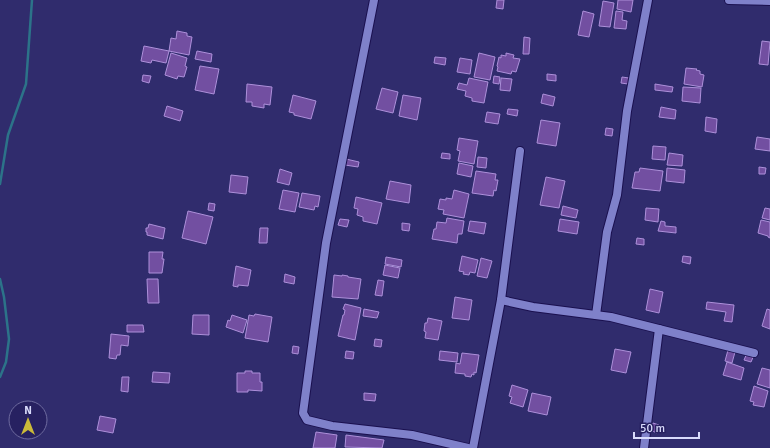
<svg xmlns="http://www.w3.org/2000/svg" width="770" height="448" viewBox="0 0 770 448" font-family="Signika,sans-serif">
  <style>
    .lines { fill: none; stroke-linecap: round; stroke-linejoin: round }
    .stream { stroke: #2c7389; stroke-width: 2.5 }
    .building { fill: #724fa1; stroke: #ad90da }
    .minor-casing { stroke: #1a104f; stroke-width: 10 }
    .minor { stroke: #7f81ca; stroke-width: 8 }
  </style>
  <rect width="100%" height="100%" fill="#302c6d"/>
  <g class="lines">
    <!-- stream -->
    <g class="stream">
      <polyline points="0,184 8,135 26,84 32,0"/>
      <polyline points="0,279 4,297 9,339 6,362 0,377"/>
    </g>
  </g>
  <!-- building -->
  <g class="building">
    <polygon points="497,0 504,0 503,9 496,8"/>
    <polygon points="618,0 633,0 631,12 617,9"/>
    <polygon points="603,1 614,3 610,27 599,26"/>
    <polygon points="583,11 594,14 589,37 578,35"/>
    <polygon points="616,11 623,12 622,20 627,21 626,29 614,28"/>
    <polygon points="177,31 187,33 187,36 192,37 189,55 169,51 171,38 176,39"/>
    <polygon points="524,37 530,38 529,54 523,54"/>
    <polygon points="762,41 770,42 768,65 759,64"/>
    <polygon points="144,46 169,51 166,63 152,60 151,63 141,61"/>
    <polygon points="197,51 212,54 211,62 195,59"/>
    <polygon points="171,53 187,58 185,66 187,67 184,77 178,76 177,79 165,75"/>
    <polygon points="479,53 495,57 490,80 474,77"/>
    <polygon points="506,53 514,55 513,58 520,59 516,72 512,71 511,74 497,71 498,67 497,66 499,57 501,58 501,55 506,56"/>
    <polygon points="435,57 446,58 445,65 434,63"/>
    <polygon points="460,58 472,60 470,74 457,72"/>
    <polygon points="200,66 219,69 214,94 195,90"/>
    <polygon points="686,68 697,69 696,70 700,71 700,74 704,75 702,87 684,84"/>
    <polygon points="547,74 556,75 556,81 547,80"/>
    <polygon points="143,75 151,76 149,83 142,81"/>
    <polygon points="494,76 500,77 499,84 493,83"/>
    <polygon points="622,77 629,78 628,84 621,83"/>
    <polygon points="469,78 488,82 484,103 472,101 472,98 465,96 466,91 457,89 459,83 467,85"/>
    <polygon points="501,78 512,79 510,91 500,90"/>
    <polygon points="247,84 272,87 270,105 264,104 264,108 252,106 252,102 246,102"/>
    <polygon points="655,84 673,87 672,92 655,90"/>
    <polygon points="683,87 701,88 700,103 682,101"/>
    <polygon points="382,88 398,92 393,113 376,109"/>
    <polygon points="543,94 555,97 553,106 541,103"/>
    <polygon points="293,95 316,101 311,119 294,115 294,113 289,112"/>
    <polygon points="403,95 421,98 417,120 399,116"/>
    <polygon points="167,106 183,111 180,121 164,116"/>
    <polygon points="661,107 676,110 675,119 659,117"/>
    <polygon points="508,109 518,110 517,116 507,114"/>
    <polygon points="487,112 500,114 498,124 485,122"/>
    <polygon points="706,117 717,119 716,133 705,131"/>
    <polygon points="541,120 560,123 556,146 537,143"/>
    <polygon points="606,128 613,129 612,136 605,135"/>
    <polygon points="757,137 770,139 770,151 755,149"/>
    <polygon points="459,138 478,141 474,164 458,161 460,151 457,150"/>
    <polygon points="653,146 666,147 665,160 652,159"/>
    <polygon points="442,153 450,154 450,159 441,158"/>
    <polygon points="669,153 683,155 682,166 667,165"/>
    <polygon points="478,157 487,158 486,168 477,167"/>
    <polygon points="346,159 359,162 358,167 345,165"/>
    <polygon points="459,163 473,166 471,177 457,174"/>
    <polygon points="759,167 766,168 765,174 759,174"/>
    <polygon points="640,168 663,171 660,191 632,188 635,172 639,172"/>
    <polygon points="667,168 685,170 684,183 666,181"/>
    <polygon points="280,169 292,173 289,185 277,182"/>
    <polygon points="476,171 496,174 495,180 498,180 496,191 494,190 493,196 472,193"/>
    <polygon points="231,175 248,177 246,194 229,192"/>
    <polygon points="546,177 565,181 559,208 540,205"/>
    <polygon points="390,181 411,185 409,203 386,199"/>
    <polygon points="283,190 299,193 295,212 279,209"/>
    <polygon points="454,190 469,194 464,218 443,214 444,210 438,209 440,199 446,200 446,198 452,199"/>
    <polygon points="302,193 320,196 318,207 315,206 314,210 299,207"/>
    <polygon points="356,197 382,203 377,224 363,221 363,217 357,215 358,209 354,208"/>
    <polygon points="209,203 215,204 214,211 208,210"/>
    <polygon points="563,206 578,210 576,218 561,215"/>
    <polygon points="646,208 659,209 658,222 645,220"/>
    <polygon points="765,208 770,209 770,220 762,218"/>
    <polygon points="188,211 213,217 206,244 182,238"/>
    <polygon points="447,218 464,221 462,234 458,234 457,243 432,239 434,229 436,229 437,222 446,223"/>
    <polygon points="340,219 349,220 347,227 338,225"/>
    <polygon points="560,219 579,222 577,234 558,231"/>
    <polygon points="761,220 770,222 770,238 768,237 768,236 758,233"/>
    <polygon points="470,221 486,223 484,234 468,231"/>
    <polygon points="661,221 665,222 665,226 676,227 676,233 658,231"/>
    <polygon points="402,223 410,224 409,231 402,230"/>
    <polygon points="149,224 165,228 163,239 147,235 147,232 146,232 146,228 148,228"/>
    <polygon points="260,228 268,228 267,243 259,243"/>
    <polygon points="637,238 644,239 644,245 636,244"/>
    <polygon points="149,252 163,252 162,259 164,259 162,273 149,273"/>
    <polygon points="462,256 478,260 475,273 470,272 469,275 463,274 464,272 459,271"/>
    <polygon points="683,256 691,257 690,264 682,262"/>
    <polygon points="386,257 402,260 401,267 385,264"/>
    <polygon points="481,258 492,261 487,278 477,276"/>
    <polygon points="385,265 400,268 398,278 383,275"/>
    <polygon points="236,266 251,270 248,286 238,285 238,287 233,286"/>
    <polygon points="285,274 295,277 294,284 284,282"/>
    <polygon points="334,275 342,276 342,275 348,276 348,277 361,279 358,299 332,297"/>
    <polygon points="147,279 158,279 159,303 148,303"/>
    <polygon points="378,280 384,281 382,296 375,295"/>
    <polygon points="650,289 663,292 659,313 646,310"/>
    <polygon points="455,297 472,300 469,320 452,318"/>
    <polygon points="707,302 734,305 732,322 724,321 726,312 706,309"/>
    <polygon points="345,304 361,308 355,340 338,336 343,315 344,315 345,310 343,309"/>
    <polygon points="364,309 379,312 377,318 363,316"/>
    <polygon points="767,309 770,310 770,329 762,326"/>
    <polygon points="255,314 272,317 268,342 245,338 249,315 254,316"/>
    <polygon points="193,315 209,315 209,335 192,334"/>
    <polygon points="232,315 247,320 243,333 226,327 228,320 230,321"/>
    <polygon points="428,318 442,321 438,340 425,338 426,332 424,331 425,323 427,323"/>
    <polygon points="127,325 143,325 144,332 127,332"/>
    <polygon points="111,334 129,336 128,346 121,345 120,355 117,355 116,359 109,358"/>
    <polygon points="375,339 382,340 381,347 374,346"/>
    <polygon points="293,346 299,347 298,354 292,353"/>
    <polygon points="615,349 631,352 626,373 611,370"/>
    <polygon points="728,350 735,352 732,363 725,361"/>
    <polygon points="346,351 354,352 353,359 345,358"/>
    <polygon points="440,351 458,353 457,362 439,360"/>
    <polygon points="462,353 479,355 476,373 474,372 474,375 472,374 471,377 465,376 465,374 455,373 456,363 460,364"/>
    <polygon points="747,353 754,355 751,362 744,360"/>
    <polygon points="727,362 744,368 741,380 723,375"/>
    <polygon points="762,368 770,370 770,388 757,384"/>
    <polygon points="245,371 252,371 252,373 260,373 260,382 262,382 262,391 248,390 248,392 237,392 237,373 245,373"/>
    <polygon points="153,372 170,373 169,383 152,382"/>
    <polygon points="122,377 129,377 128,392 121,391"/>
    <polygon points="512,385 528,390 523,407 510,403 512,397 509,396"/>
    <polygon points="754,386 768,391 764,407 753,405 754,402 750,401"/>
    <polygon points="364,393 376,394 375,401 364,400"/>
    <polygon points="532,393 551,397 547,415 528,411"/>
    <polygon points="100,416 116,419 113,433 97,430"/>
    <polygon points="653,423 659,425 657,433 650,430"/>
    <polygon points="316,432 337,435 335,448 313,448"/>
    <polygon points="346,435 384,440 382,448 345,447"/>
  </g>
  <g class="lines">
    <!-- minor casing -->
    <g class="minor-casing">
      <g id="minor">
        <polyline points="374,0 326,243 303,413 307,420 332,426 412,435 468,448"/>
        <polyline points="729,0 770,1"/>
        <polyline points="501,300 533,307 611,317 754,353"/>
        <polyline points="596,315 607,232 617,195 627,111 648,0"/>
        <polyline points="473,448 501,300 520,151"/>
        <polyline points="644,448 659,329"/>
      </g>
    </g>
    <!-- minor -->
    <use href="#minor" class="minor"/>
  </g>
  <!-- north arrow -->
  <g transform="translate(28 420)"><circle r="19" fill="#272161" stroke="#6e6b9f"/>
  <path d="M0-3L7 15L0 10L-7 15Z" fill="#cbba39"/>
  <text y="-6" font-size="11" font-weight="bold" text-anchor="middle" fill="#d9dbfb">N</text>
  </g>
  <!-- scale -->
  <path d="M634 432v6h65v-6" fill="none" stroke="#d9dbfb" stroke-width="2"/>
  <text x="640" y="432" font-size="12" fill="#d9dbfb" stroke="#272161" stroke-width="3" paint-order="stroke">50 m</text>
</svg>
